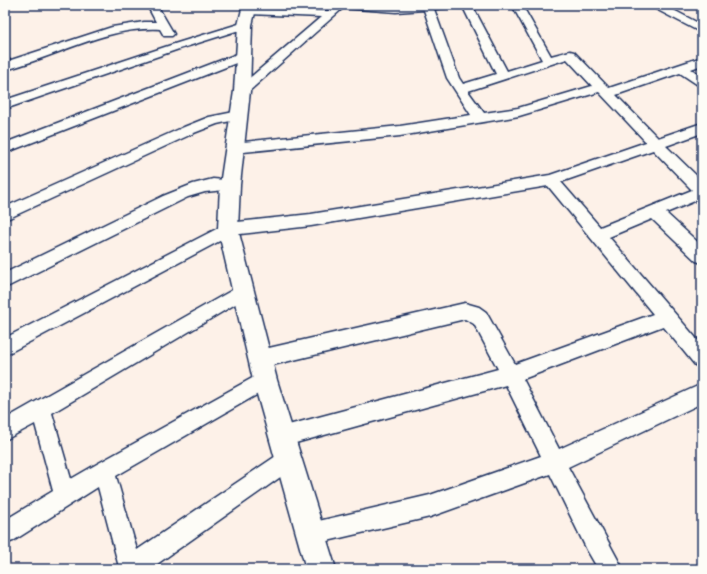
<svg xmlns="http://www.w3.org/2000/svg" width="707" height="574" viewBox="0 0 707 574" font-family="'Patrick Hand',sans-serif">
  <style>
    .lines { fill: none; stroke-linecap: round; stroke-linejoin: round }
    .minor-casing { stroke: #1b2f5e; stroke-width: 3 }
    .tertiary-casing { stroke: #1b2f5e; stroke-width: 3 }
    .minor { fill: #fdfcf7; fill-rule: evenodd }
    .tertiary { fill: #fdfcf7; fill-rule: evenodd }
  </style>
  <rect width="100%" height="100%" fill="#fdf1e8"/>
  <filter id="ink" filterUnits="userSpaceOnUse"><feTurbulence type="fractalNoise" baseFrequency=".025" numOctaves="2"/><feDisplacementMap in="SourceGraphic" scale="8" xChannelSelector="R" yChannelSelector="G"/><feConvolveMatrix kernelMatrix="1 2 1 2 8 2 1 2 1" color-interpolation-filters="sRGB"/></filter>
  <g filter="url(#ink)">
    <g class="lines">
      <!-- minor casing -->
      <g class="minor-casing">
        <g id="minor">
          <path d="M147 5H157L174 34 172 36H164L160 29C106 26 56 57 5 70V62L112 27 144 22H156Z"/>
          <path d="M334 5H451L446 8 434 9 459 78 463 84 496 74 462 5H472L507 71 542 60 512 5H522L551 56 570 51 574 52 609 88 702 57V65L691 69 702 76V86L698 85 680 73 616 95 658 138 702 123V133L666 146 702 181V198L666 213 702 246V263L696 261 652 219 609 237 702 345V368L695 365 663 326 523 379 559 449 702 384V403L568 467 623 569H598L587 550 550 474 430 517 310 545 302 542 299 534 302 526 310 523 430 495 541 456 506 385 281 447 274 444 271 437 274 430 281 427 498 369 474 324 465 319 260 368 253 365 251 359 253 353 260 350 465 303 479 307 486 312 515 364 653 314 548 186 311 226 231 235 5 355V338L228 223 311 214 550 175 646 142 599 92 519 116 400 136 233 153 228 151 226 148 228 145 233 143 400 126 471 115 447 78 424 10 396 12 343 8 246 94H238L236 91 238 88 321 17 248 14 244 13 243 11 244 9 328 11ZM567 59 592 86 518 108 484 113 468 91ZM653 150 692 190 600 227 561 182Z"/>
          <polygon points="651,5 664,5 702,25 702,33 652,7"/>
          <polygon points="245,22 249,23 251,25 249,27 179,49 5,109 5,100 171,45"/>
          <polygon points="245,51 249,52 251,55 249,58 5,153 5,143"/>
          <polygon points="239,111 244,112 246,115 244,118 217,124 194,133 5,220 5,207 184,127 209,117"/>
          <polygon points="213,179 235,181 237,185 235,189 205,192 188,197 5,288 5,273 163,196 193,184"/>
          <polygon points="243,284 249,286 252,291 249,296 52,413 71,479 97,464 265,371 272,374 275,380 272,386 116,476 137,550 282,452 289,449 296,452 299,459 296,466 150,569 118,569 119,567 98,487 13,541 5,544 5,520 53,491 35,424 5,440 5,419"/>
        </g>
      </g>
      <!-- tertiary casing -->
      <g class="tertiary-casing">
        <polygon id="tertiary" points="243,5 257,5 252,25 250,91 240,185 238,229 277,380 336,569 306,569 253,380 218,229 220,185 234,91 238,25"/>
      </g>
      <!-- minor -->
      <use href="#minor" class="minor"/>
      <!-- tertiary -->
      <use href="#tertiary" class="tertiary"/>
    </g>
  </g>
  <!-- margin -->
  <rect width="707" height="574" fill="none" stroke="#fdfcf7" stroke-width="20"/>
  <rect x="10" y="10" width="687" height="554" fill="none" stroke="#1b2f5e" stroke-width="1.5" filter="url(#ink)"/>
</svg>
